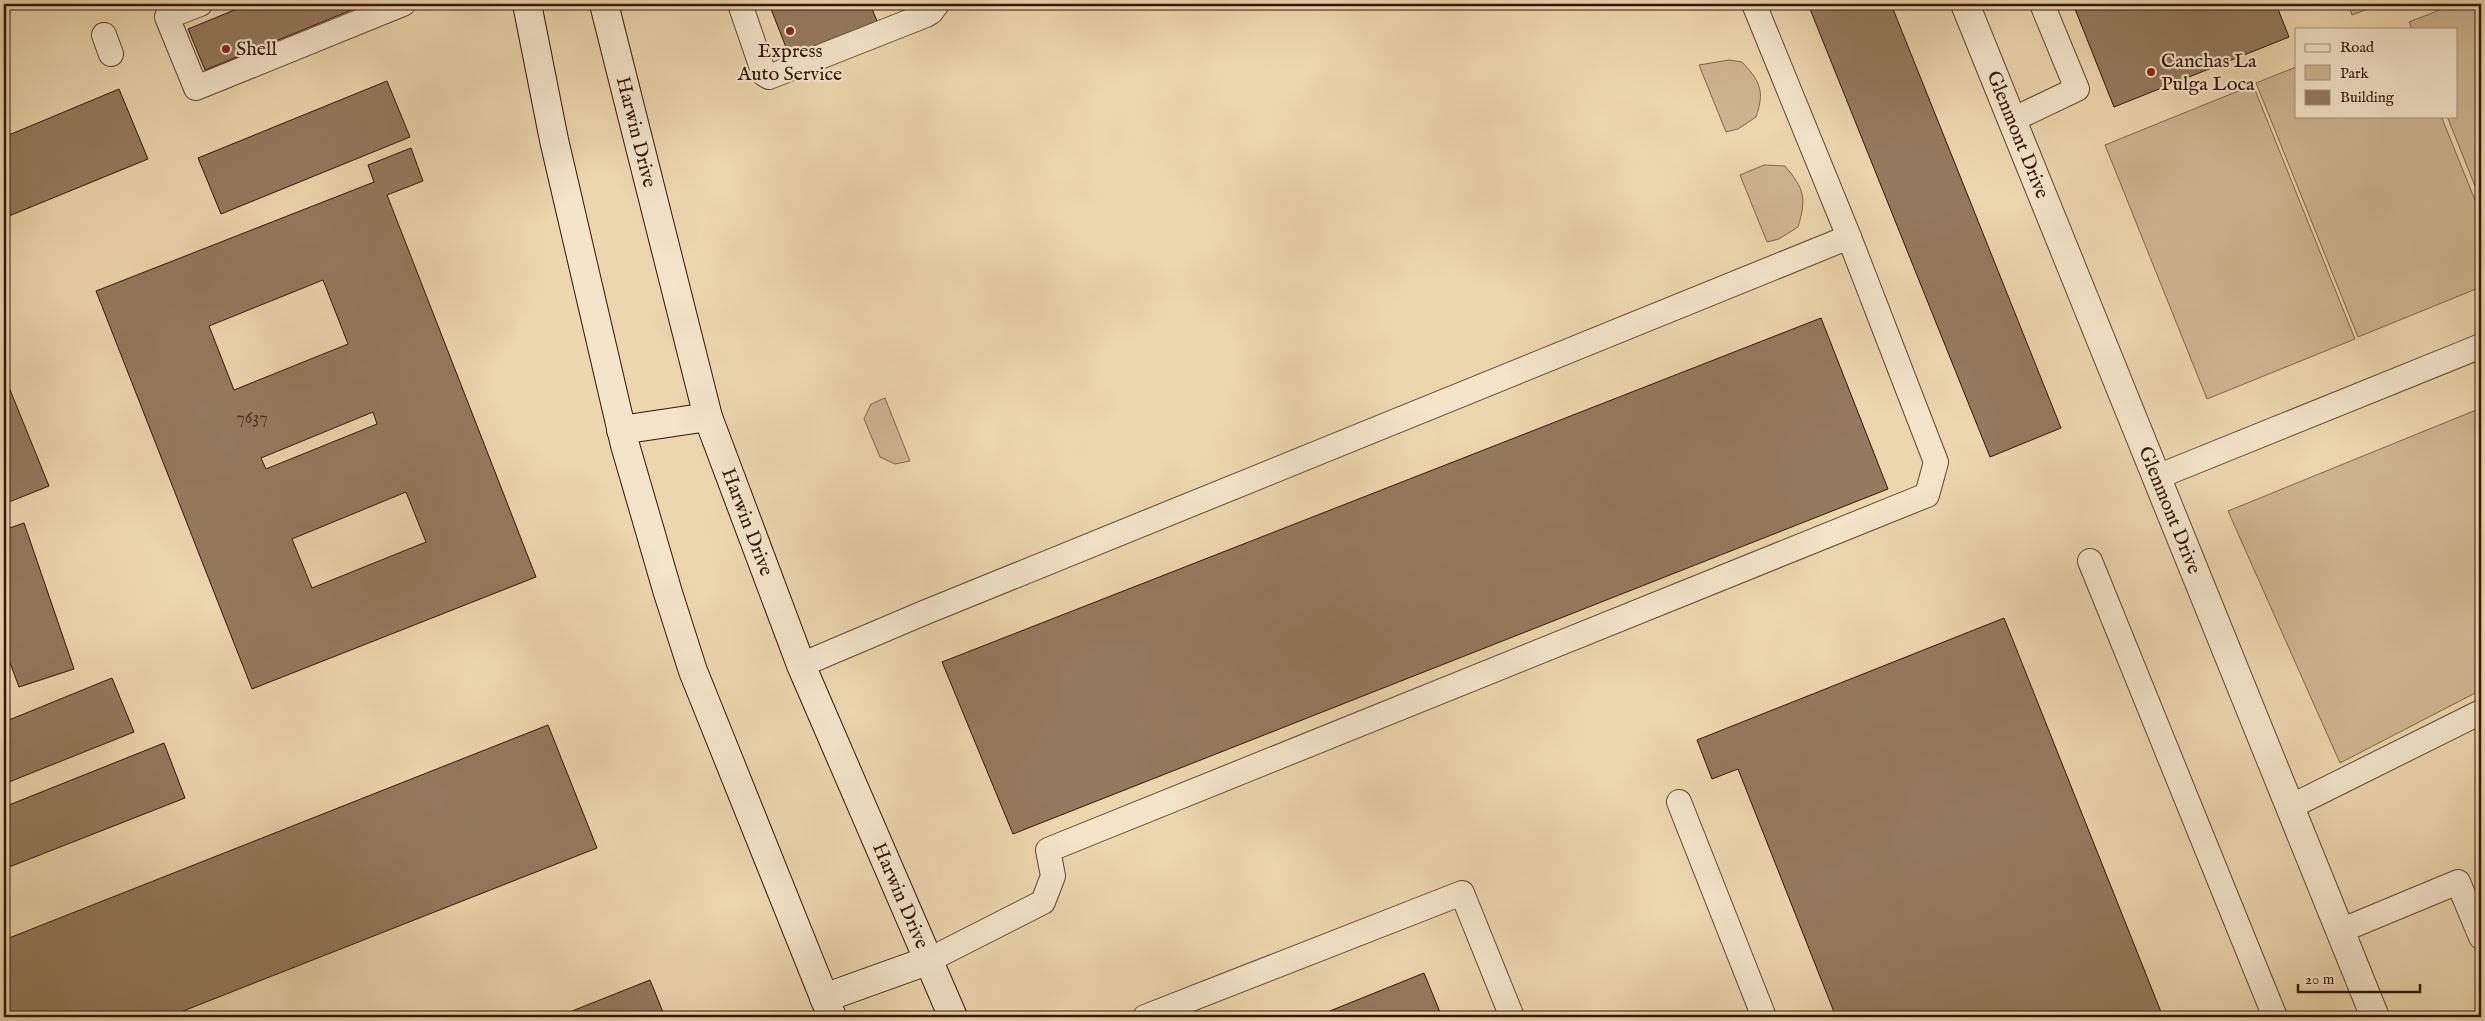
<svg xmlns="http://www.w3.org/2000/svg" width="2485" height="1021" viewBox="0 0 2485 1021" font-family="'IM FELL English',serif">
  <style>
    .green { fill: #cdb591; stroke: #80664c }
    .building { fill: #947a5e; stroke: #341608; fill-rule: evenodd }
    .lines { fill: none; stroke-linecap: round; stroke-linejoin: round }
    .lane-casing { stroke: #624631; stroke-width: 26 }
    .street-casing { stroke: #624631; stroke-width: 30 }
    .secondary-casing { stroke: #341608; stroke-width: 30 }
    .lane { stroke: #f3e4ca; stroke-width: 24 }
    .street { stroke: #f3e4ca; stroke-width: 28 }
    .secondary { stroke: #f3e4ca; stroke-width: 28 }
    .poi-dot { fill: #8f2418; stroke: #f3e4ca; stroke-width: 2 }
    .labels { text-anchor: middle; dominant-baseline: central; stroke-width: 4.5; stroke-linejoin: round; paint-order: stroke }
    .number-label { font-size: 18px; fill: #4c2f1e }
    .poi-label { font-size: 20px; fill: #341608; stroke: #f3e4ca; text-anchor: start }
    .street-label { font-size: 20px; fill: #341608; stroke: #f3e4ca }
  </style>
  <rect width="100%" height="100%" fill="#ecd6ad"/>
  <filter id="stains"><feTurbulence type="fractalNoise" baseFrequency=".004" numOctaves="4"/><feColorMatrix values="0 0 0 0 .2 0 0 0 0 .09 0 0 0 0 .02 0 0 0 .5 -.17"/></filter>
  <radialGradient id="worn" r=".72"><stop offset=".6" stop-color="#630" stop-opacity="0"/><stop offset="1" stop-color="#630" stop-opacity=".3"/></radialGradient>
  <!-- green -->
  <g class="green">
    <polygon points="2348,4 2381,4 2352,15"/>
    <polygon points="2455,4 2481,4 2481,201 2447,116 2456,116 2456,29 2412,29 2409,22"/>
    <path d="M1729 60 1742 62C1760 81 1765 91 1756 117L1738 129 1726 132 1699 65Z"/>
    <polygon points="2296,67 2296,116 2441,116 2481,215 2481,287 2358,337 2256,83"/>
    <polygon points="2253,85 2355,339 2207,399 2105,145"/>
    <path d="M1764 165 1785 166C1804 189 1807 197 1798 227L1779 239 1767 242 1740 175Z"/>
    <polygon points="885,398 910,461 895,464 880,457 864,419 871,404"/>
    <polygon points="2481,408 2481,690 2340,763 2228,511"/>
  </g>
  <!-- building -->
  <g class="building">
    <polygon points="249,4 366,4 205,70 188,29"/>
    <polygon points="769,4 870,4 879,26 791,60"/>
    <polygon points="1808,4 1891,4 2061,428 1990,457"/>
    <polygon points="2073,4 2276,4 2289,37 2114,107"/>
    <polygon points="387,81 410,137 221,214 198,158"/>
    <polygon points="119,89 148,159 4,218 4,137"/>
    <path d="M411 148 423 181 387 195 536 577 252 689 96 291 374 182 368 165ZM323 280 348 344 234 390 209 326ZM373 412 377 424 266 469 261 458ZM406 492 426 542 312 588 292 539Z"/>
    <polygon points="1821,318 1888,489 1013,834 942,662"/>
    <polygon points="4,375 49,486 4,504"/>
    <polygon points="24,523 74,669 19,687 9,660 4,662 4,530"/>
    <polygon points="2004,618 2163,1017 1836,1017 1738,769 1712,779 1697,740"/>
    <polygon points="112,678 134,732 4,784 4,722"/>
    <polygon points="548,725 597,848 168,1017 4,1017 4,940"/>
    <polygon points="164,743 185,798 4,869 4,807"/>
    <polygon points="1424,973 1442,1017 1315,1017"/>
    <polygon points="650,980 665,1017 557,1017"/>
  </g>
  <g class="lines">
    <!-- lane casing -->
    <g class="lane-casing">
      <g id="lane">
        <polyline points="200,4 167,17 196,88 403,4"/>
        <polyline points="740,4 764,74 769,77 926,15 931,12 937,4"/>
        <polyline points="104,35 111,54"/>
        <polyline points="2012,120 2077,89 2042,4"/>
        <polyline points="2157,477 2481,346"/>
        <polyline points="2090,561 2275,1017"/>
        <polyline points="801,665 926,612 1849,237"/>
        <polyline points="1679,802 1764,1017"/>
        <polyline points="2290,807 2481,712"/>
        <polyline points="2340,931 2458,882 2481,937"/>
        <polyline points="927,961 1043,902 1053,876 1048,850 1927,495 1936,462 1849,237 1754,4"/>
        <polyline points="1145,1017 1462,893 1512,1017"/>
      </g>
    </g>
    <!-- street casing -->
    <g class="street-casing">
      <g id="street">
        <path id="s1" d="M1965 4 2375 1017"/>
      </g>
    </g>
    <!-- secondary casing -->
    <g class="secondary-casing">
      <g id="secondary">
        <polyline points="527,4 554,140 625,445 668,593 693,671 832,1017"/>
        <path id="s2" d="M604 4 708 417 801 665 953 1017"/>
        <polyline points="621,430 708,417"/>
        <polyline points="824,998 927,961"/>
      </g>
    </g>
    <!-- lane -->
    <use href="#lane" class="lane"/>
    <!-- street -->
    <use href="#street" class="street"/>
    <!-- secondary -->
    <use href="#secondary" class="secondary"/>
  </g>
  <!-- markers -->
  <g class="poi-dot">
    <circle cx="790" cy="31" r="5"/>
    <circle cx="226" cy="49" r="5"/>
    <circle cx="2151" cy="72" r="5"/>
  </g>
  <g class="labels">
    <!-- number labels -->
    <g class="number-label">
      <text x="252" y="418">7637</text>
    </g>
    <!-- poi labels -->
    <g class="poi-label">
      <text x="236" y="49">Shell</text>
      <text x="790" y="51" text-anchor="middle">Express<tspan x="790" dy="23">Auto Service</tspan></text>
      <text x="2161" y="61">Canchas La<tspan x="2161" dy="23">Pulga Loca</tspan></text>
    </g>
    <!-- street labels -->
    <g class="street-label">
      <text stroke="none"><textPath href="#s2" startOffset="132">Harwin Drive</textPath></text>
      <text stroke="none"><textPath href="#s1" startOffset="141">Glenmont Drive</textPath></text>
      <text stroke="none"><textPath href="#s1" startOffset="546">Glenmont Drive</textPath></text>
      <text stroke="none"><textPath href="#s2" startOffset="538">Harwin Drive</textPath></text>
      <text stroke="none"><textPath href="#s2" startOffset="942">Harwin Drive</textPath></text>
    </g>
  </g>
  <!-- margin -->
  <rect width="2485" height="1021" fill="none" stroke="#ecd6ad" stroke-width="20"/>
  <rect x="5" y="5" width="2475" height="1011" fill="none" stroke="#341608" stroke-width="2.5"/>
  <rect x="10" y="10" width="2465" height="1001" fill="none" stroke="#341608"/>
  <!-- legend -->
  <rect x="2295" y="28" width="162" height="90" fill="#f3e4ca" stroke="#a7927c"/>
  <rect x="2305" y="44" width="25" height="8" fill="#f3e4ca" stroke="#a7927c"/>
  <text x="2340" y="52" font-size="15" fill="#341608">Road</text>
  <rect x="2305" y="65" width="25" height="15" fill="#cdb591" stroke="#a7927c"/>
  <text x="2340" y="78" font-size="15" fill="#341608">Park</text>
  <rect x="2305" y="90" width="25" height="15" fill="#947a5e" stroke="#a7927c"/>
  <text x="2340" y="102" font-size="15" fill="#341608">Building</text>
  <!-- scale -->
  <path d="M2298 984v8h122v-8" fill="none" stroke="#341608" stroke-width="2.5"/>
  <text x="2305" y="984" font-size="15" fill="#341608" stroke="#f3e4ca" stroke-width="4" paint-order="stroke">20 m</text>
  <rect width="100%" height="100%" filter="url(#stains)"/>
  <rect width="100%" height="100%" fill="url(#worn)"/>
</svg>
